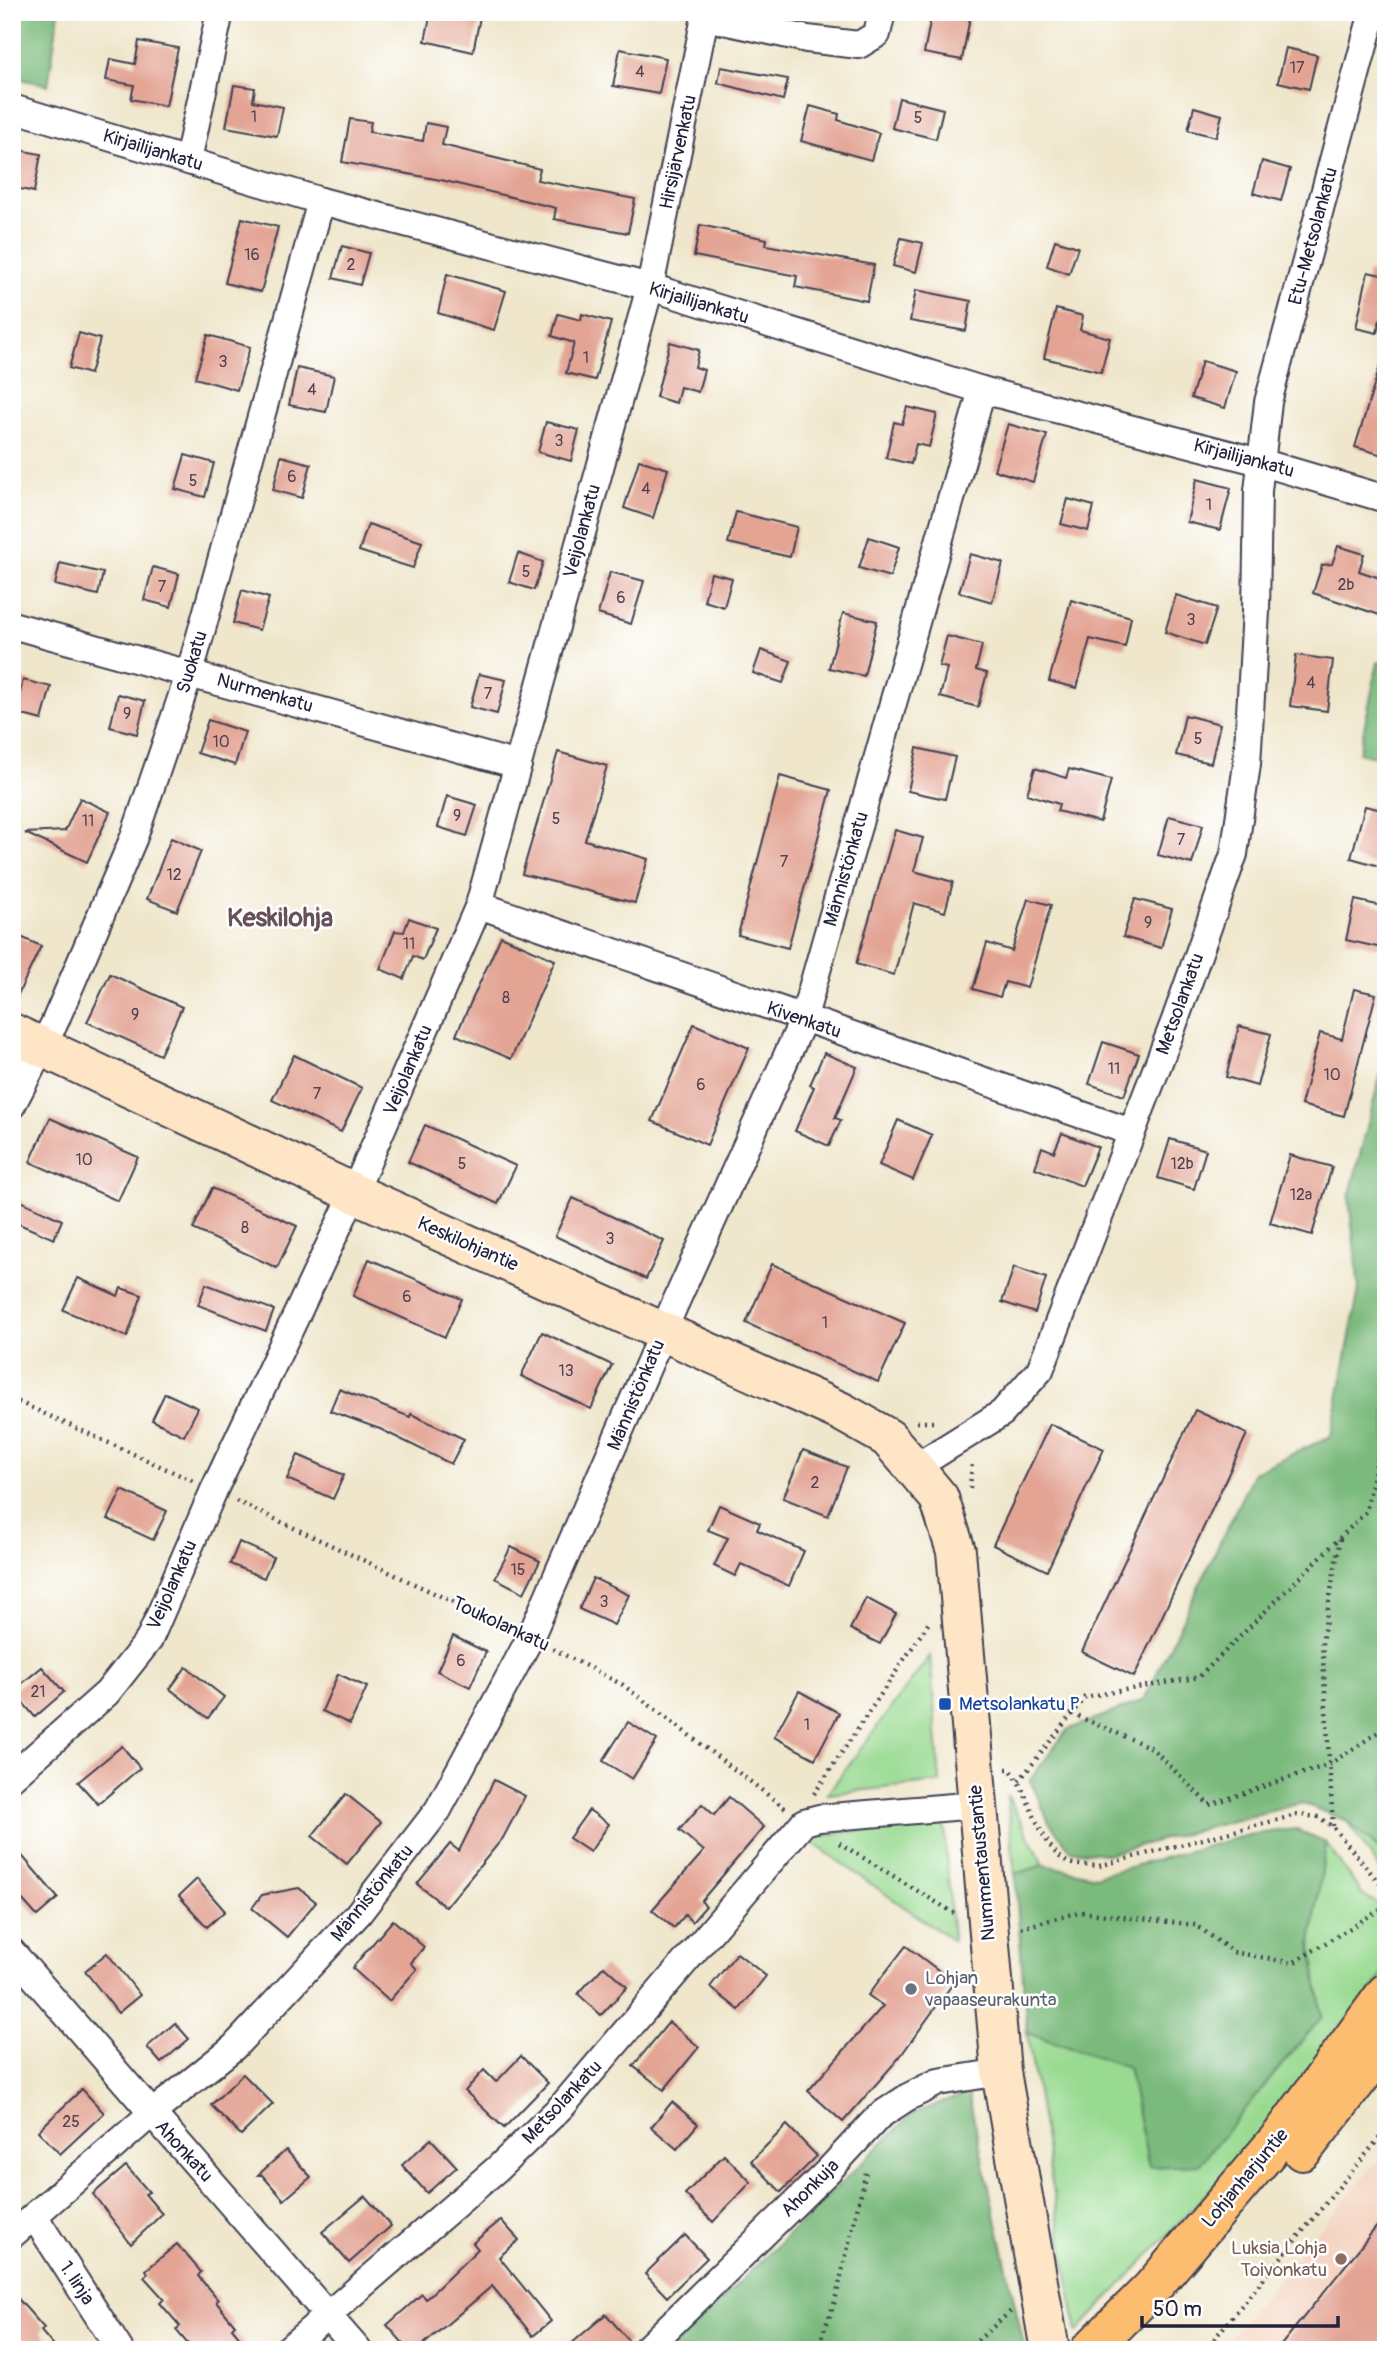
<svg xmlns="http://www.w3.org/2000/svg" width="1398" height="2362" viewBox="0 0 1398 2362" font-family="Pangolin,sans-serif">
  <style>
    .built { fill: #f4d3c0 }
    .green { fill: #99da91; stroke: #5e7e66; stroke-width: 2 }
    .forest { fill: #7aba7b; stroke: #4e6e5b; stroke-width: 2 }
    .building { fill: #e3a494 }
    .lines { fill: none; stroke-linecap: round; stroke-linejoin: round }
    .street-casing { stroke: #413f51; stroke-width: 30 }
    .secondary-casing { stroke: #413f51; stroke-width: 42 }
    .highway-casing { stroke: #413f51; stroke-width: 42 }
    .path { stroke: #413f51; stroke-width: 4.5; stroke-dasharray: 2 5; stroke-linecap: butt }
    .street { stroke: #fff; stroke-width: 26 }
    .secondary { stroke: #fee5c5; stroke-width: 38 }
    .highway { stroke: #fcbd6f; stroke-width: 38 }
    .transit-dot { fill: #1a4fb4; stroke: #fff; stroke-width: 2.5 }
    .worship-dot { fill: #6b7280; stroke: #fff; stroke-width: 2.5 }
    .education-dot { fill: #8d6e63; stroke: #fff; stroke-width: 2.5 }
    .labels { text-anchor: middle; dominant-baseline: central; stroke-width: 5; stroke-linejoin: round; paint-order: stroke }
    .number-label { font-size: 16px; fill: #524251 }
    .street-label { font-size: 19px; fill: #22223b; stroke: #fff }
    .transit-label { font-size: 19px; fill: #164399; stroke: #fff; text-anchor: start }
    .worship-label { font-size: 19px; fill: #5b616d; stroke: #fff; text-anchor: start }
    .education-label { font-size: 19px; fill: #785e54; stroke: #fff; text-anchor: end }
    .district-label { font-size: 26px; font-weight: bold; fill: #66505a; stroke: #fff }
  </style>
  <rect width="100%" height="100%" fill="#fff"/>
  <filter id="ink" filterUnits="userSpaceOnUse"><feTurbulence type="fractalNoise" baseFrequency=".0143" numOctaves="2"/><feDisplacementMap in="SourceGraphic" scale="14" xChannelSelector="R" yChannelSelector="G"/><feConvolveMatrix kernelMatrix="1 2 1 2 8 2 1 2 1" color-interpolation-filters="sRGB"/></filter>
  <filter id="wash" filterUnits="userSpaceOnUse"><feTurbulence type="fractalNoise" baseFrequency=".00686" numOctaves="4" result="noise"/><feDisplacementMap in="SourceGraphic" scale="28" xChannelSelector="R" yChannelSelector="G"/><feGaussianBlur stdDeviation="1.57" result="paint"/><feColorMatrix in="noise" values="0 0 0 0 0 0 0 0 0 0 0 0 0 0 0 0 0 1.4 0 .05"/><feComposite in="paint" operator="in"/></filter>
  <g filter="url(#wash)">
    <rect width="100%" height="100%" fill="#efe6cb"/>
    <!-- built -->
    <polygon class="built" points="1386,2153 1386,2350 1219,2350 1372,2167"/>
    <!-- green -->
    <g class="green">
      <polygon points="930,1656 940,1782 827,1794"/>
      <polygon points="1007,1795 1044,1865 1015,1874"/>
      <polygon points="1347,1821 1386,1855 1386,1874 1379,1868"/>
      <polygon points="944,1825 953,1941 807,1839 842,1832"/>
      <polygon points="1326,1843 1362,1894 1386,1909 1386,1970 1326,2055 1235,2163 1077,2332 1027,2033 1128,2067 1149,2167 1322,2017 1311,1943"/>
    </g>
    <!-- forest -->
    <g class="forest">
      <polygon points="12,12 59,12 48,85 12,77"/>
      <polygon points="1378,662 1386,663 1386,758 1359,753"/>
      <polygon points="1386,1053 1386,1855 1347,1821 1302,1803 1106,1854 1071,1850 1049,1822 1030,1780 1067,1730 1144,1700 1254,1472 1331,1436 1359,1289 1349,1198"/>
      <polygon points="1294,1829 1326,1843 1311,1943 1322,2017 1199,2165 1149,2167 1128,2067 1027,2033 1015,1874 1044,1865 1097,1876 1248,1835"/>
      <polygon points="968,2093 1025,2350 670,2350 912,2114"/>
    </g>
    <g id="blocks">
      <!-- building -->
      <g class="building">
        <polygon points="431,12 481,12 473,52 425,41"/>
        <polygon points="932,12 971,12 962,60 924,53"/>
        <polygon points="139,41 178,48 166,106 131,99 134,85 106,80 110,59 135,64"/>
        <polygon points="1286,48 1317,55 1309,89 1278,82"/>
        <polygon points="620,49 666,58 659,94 613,86"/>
        <polygon points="721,67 788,79 783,100 718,83"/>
        <polygon points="234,85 255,88 253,101 283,107 277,136 226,127"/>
        <polygon points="899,98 943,109 936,139 892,128"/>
        <polygon points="810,106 839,114 838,120 879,133 871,160 801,141"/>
        <polygon points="1194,107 1222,115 1216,137 1188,130"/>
        <polygon points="350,119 371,122 369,132 423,141 426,123 446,127 442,145 540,169 537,180 635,199 628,233 554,219 556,208 441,180 342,162"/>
        <polygon points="12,149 41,154 34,192 12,187"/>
        <polygon points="1262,161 1290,169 1281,201 1253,193"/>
        <polygon points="242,218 278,227 261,292 225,283"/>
        <polygon points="700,225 767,239 766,245 874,265 867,301 795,287 797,276 694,256"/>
        <polygon points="901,238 923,243 916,272 893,266"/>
        <polygon points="1055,240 1078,247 1069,274 1047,266"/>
        <polygon points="342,246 369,253 360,285 333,278"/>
        <polygon points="1368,272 1386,276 1386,321 1380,320 1377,333 1356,328"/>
        <polygon points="447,274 506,291 494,330 438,313"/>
        <polygon points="916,290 971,301 966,331 910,321"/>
        <polygon points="1056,309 1083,316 1080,330 1110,338 1101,372 1044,358"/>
        <polygon points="558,314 581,320 582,314 611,322 595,380 566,373 574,343 552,336"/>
        <polygon points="79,333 100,339 90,374 69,368"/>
        <polygon points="208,335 250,347 237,390 195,378"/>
        <polygon points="670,342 699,350 695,367 704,370 698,392 680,387 676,403 656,397"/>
        <polygon points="1202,361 1236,371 1225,408 1191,398"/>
        <polygon points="1381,363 1386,363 1386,456 1355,447"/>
        <polygon points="297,368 334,376 326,412 289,405"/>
        <polygon points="907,407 937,414 929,447 916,444 911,464 886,458 894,422 902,424"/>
        <polygon points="546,422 579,430 571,461 538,452"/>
        <polygon points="1008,424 1047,435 1033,482 994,470"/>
        <polygon points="185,455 214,463 205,497 175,489"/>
        <polygon points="281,456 311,464 302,498 273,490"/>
        <polygon points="639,460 668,469 653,518 624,508"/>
        <polygon points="1197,479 1231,488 1220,530 1187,522"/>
        <polygon points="1068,499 1094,506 1088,531 1061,524"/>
        <polygon points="736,512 797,527 790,557 728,543"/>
        <polygon points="368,524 422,542 413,568 359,551"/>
        <polygon points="869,537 899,547 890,577 859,568"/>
        <polygon points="1338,546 1364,554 1359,571 1386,580 1386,617 1313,593 1322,565 1332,564"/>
        <polygon points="518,553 543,562 534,590 509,582"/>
        <polygon points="970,554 1003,563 992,602 959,592"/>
        <polygon points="60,563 103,573 98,595 55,585"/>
        <polygon points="153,567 179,574 171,607 144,600"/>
        <polygon points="610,572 644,581 631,624 598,614"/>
        <polygon points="711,573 732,578 724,607 704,601"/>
        <polygon points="242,590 269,598 259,630 233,623"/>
        <polygon points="1176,595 1217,608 1205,645 1165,632"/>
        <polygon points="1071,600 1131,617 1125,647 1090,639 1077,688 1049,681"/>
        <polygon points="843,613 877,621 864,676 829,668"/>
        <polygon points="947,636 982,645 976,670 987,673 978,707 940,697 947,668 939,666"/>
        <polygon points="761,650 791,661 783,683 753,673"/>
        <polygon points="1296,655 1333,660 1327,711 1290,706"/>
        <polygon points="479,674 506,680 497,714 470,707"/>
        <polygon points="23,680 51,687 42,720 15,713"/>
        <polygon points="118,694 145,701 137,734 110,727"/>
        <polygon points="1185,715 1220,724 1211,763 1176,755"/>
        <polygon points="208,720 245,732 235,765 197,753"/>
        <polygon points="917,748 955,757 945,799 908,791"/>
        <polygon points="558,752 607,766 585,840 648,859 635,903 522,874"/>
        <polygon points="1035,768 1066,778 1069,769 1111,780 1100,822 1057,811 1059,804 1027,794"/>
        <polygon points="780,776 831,790 788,948 738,935"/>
        <polygon points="447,796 477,805 467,836 438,827"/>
        <polygon points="80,798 110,812 87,862 25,833 65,831"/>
        <polygon points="1365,806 1386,811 1386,868 1351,858"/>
        <polygon points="1169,816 1203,825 1192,864 1158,855"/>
        <polygon points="895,830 923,838 914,871 953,882 945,912 914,903 894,975 856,964"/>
        <polygon points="171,838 201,851 177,911 147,899"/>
        <polygon points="1028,899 1051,905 1027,988 1005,982 1000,997 973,989 987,943 1012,951"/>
        <polygon points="1135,899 1172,909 1161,948 1123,937"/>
        <polygon points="1355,900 1386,907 1386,949 1346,940"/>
        <polygon points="409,918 436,928 423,960 413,956 404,979 380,969 395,931 404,932"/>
        <polygon points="12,933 41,946 12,1007"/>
        <polygon points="501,936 555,960 511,1059 456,1035"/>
        <polygon points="110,974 182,1007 160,1055 87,1022"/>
        <polygon points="1354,989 1376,994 1344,1116 1301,1105 1320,1033 1342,1039"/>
        <polygon points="694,1024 749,1048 707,1145 652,1121"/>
        <polygon points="1239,1026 1271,1034 1257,1086 1226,1077"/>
        <polygon points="1103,1042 1139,1054 1124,1096 1089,1084"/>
        <polygon points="824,1053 857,1067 835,1118 841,1120 829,1146 795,1131 814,1087 810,1085"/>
        <polygon points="294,1055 362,1088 341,1132 272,1100"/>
        <polygon points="50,1118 138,1157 118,1201 30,1162"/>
        <polygon points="898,1120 932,1135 913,1180 879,1165"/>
        <polygon points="425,1125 516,1166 498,1204 408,1162"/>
        <polygon points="1062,1133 1098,1147 1082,1186 1035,1168 1042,1147 1054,1152"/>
        <polygon points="1170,1139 1206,1150 1194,1189 1158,1178"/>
        <polygon points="1290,1155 1332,1167 1312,1235 1270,1223"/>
        <polygon points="212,1188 297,1226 277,1268 193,1229"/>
        <polygon points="12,1197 62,1220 54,1239 12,1221"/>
        <polygon points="573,1198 664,1241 646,1279 555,1236"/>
        <polygon points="369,1259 462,1299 445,1337 353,1296"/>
        <polygon points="772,1264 905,1323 878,1382 746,1323"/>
        <polygon points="1014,1267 1046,1278 1035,1313 1002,1302"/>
        <polygon points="78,1278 118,1296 121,1288 142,1295 127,1337 63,1310"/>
        <polygon points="206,1284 274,1310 266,1331 198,1305"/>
        <polygon points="542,1332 612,1365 591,1409 521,1376"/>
        <polygon points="339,1389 410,1417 411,1414 464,1439 451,1464 380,1429 330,1411"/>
        <polygon points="165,1393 198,1408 184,1436 152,1420"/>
        <polygon points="1195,1410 1247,1434 1134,1677 1082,1652"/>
        <polygon points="1050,1424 1104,1449 1047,1571 993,1545"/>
        <polygon points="803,1450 847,1467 828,1516 783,1498"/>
        <polygon points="298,1455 344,1475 333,1499 287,1479"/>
        <polygon points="122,1490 167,1511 153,1540 108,1519"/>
        <polygon points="719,1505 760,1523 757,1530 804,1551 789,1586 741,1564 735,1576 714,1566 728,1538 708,1530"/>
        <polygon points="239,1542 273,1557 264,1578 230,1564"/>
        <polygon points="511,1547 540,1561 524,1593 495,1578"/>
        <polygon points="593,1578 629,1595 614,1625 579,1609"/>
        <polygon points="866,1598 896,1614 880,1644 850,1629"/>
        <polygon points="453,1636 486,1652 470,1687 437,1671"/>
        <polygon points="42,1667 64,1692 35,1717 13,1691"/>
        <polygon points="186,1667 224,1697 208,1718 170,1689"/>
        <polygon points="338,1674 367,1687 350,1724 322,1711"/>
        <polygon points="799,1691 839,1713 815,1759 774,1737"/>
        <polygon points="628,1722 657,1740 632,1779 603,1761"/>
        <polygon points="122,1746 140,1768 98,1804 78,1782"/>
        <polygon points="494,1780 525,1796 503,1838 446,1907 417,1884 450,1844 459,1851"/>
        <polygon points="346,1794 381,1822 347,1864 312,1836"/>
        <polygon points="729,1797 764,1827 701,1901 706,1906 692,1922 685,1915 674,1928 652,1910 704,1851 679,1830 702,1804 714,1815"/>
        <polygon points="589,1810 609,1824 590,1852 569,1838"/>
        <polygon points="12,1844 58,1898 37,1916 12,1888"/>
        <polygon points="197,1879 225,1911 207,1927 179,1896"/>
        <polygon points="299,1888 316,1902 287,1937 252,1908 262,1895"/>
        <polygon points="393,1920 424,1947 411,1963 417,1969 389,2001 352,1968"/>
        <polygon points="906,1946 954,1982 899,2058 843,2122 808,2091 883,2006 868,1995"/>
        <polygon points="107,1953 140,1995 118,2013 85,1971"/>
        <polygon points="737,1953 766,1976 739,2010 710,1987"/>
        <polygon points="604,1966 627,1987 601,2015 578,1994"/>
        <polygon points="669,2022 699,2047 664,2090 633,2066"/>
        <polygon points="175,2023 189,2039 161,2063 147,2047"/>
        <polygon points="521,2056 548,2083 504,2128 465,2091 484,2070 496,2082"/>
        <polygon points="243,2074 273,2104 241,2135 211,2105"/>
        <polygon points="82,2089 104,2113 60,2154 38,2131"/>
        <polygon points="672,2102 698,2124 677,2149 651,2127"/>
        <polygon points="787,2125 817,2156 781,2192 751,2161"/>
        <polygon points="431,2139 457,2167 427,2193 402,2165"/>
        <polygon points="286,2150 311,2177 284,2200 262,2175 258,2175"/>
        <polygon points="724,2155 751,2182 713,2222 685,2194"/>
        <polygon points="126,2166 149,2192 145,2194 162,2214 131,2244 93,2194"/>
        <polygon points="365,2196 391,2226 349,2263 322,2232"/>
        <polygon points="1386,2215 1386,2341 1378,2350 1277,2350"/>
        <polygon points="501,2220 519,2240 499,2257 551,2321 533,2336 492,2286 417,2350 409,2350 387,2325 422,2294 426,2299 478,2249 473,2243"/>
        <polygon points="685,2235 707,2258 667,2297 645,2274"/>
        <polygon points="177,2244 201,2272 198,2276 218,2300 216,2302 235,2325 232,2328 250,2350 193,2350 176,2330 180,2326 160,2303 164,2299 144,2277 148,2273 146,2270"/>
        <polygon points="12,2292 44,2328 41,2331 57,2350 12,2350"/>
        <polygon points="606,2314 629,2341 618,2350 564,2350"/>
      </g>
    </g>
  </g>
  <g filter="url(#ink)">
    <use href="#blocks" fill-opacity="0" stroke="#413f51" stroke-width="2"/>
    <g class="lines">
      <!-- street casing -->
      <g class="street-casing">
        <g id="street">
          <polyline points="705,17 807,39 859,45 877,34 882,12"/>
          <polyline points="12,108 321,201 650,287 982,390 1260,462 1386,499"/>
          <polyline points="188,160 220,12"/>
          <polyline points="12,625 518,765"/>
          <polyline points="479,905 1131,1132"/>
          <polyline points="12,1105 54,1024 134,837 190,672 321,201"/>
          <polyline points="914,1468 1002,1413 1040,1370 1174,1023 1234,854 1247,764 1256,611 1258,491 1268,402 1373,12"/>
          <polyline points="12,1777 107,1693 149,1640 214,1490 354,1193 479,905 650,287 706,12"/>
          <polyline points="12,1952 358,2350"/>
          <polyline points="34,2216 120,2350"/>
          <polyline points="12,2235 151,2114 234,2047 358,1914 438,1810 530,1638 674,1306 803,1020 982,390"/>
          <polyline points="287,2350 498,2168 563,2105 804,1822 819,1818 977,1805"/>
          <polyline points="645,2350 828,2171 879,2116 908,2097 938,2082 1001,2072"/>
        </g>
      </g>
      <!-- secondary casing -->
      <g class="secondary-casing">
        <polyline id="secondary" points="12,1033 354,1193 842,1412 888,1438 914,1468 939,1498 956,1551 1001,2072 1050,2350"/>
      </g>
      <!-- highway casing -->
      <g class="highway-casing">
        <g id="highway">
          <polyline points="1302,2151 1386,2044"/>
          <polyline points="1090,2350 1151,2289 1282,2135 1386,1993"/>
        </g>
      </g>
      <!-- path -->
      <g class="path">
        <polyline points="12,1399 193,1481"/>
        <polyline points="917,1422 936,1422"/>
        <polyline points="970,1488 972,1462"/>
        <polyline points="236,1501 507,1627"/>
        <polyline points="553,1649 623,1685 785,1808"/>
        <polyline points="1072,1714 1152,1748 1209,1805 1330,1764 1386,1727"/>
        <path d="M1006 1769H1010C1030 1794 1039 1846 1067 1862 1075 1866 1090 1865 1099 1866L1296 1815 1319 1817 1333 1827 1386 1891"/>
        <polyline points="1019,1781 1085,1697 1199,1677 1366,1512 1386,1416"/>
        <polyline points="814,1794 930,1621"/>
        <polyline points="1333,1826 1322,1642 1340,1539"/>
        <polyline points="839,1843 954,1913"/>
        <polyline points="1021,1928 1079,1912 1196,1925 1233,1952 1293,1963 1386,1906"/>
        <polyline points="817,2350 835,2301 867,2168"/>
        <polyline points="967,2350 1012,2310"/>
        <polyline points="1205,2350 1386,2130"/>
      </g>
      <!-- street -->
      <use href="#street" class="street"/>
      <!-- secondary -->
      <use href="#secondary" class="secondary"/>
      <!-- highway -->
      <use href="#highway" class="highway"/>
    </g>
  </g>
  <!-- markers -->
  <rect class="transit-dot" x="938" y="1697" width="14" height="14" rx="3.5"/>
  <circle class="worship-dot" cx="911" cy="1989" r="7"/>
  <circle class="education-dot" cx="1341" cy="2259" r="7"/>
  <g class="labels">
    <!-- number labels -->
    <g class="number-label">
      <text x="1297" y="68">17</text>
      <text x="640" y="72">4</text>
      <text x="254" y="117">1</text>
      <text x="918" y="118">5</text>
      <text x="252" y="255">16</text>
      <text x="351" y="265">2</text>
      <text x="586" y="358">1</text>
      <text x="223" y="362">3</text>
      <text x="312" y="390">4</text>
      <text x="559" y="441">3</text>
      <text x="292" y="477">6</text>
      <text x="193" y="481">5</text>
      <text x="646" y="489">4</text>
      <text x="1209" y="505">1</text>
      <text x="526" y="572">5</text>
      <text x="1346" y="585">2b</text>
      <text x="162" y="587">7</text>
      <text x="621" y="598">6</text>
      <text x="1191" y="620">3</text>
      <text x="1311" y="683">4</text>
      <text x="488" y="694">7</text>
      <text x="127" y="714">9</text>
      <text x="1198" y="739">5</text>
      <text x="221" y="742">10</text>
      <text x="457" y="816">9</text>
      <text x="556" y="819">5</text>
      <text x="88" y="821">11</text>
      <text x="1181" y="840">7</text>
      <text x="784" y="862">7</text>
      <text x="174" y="875">12</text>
      <text x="1148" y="923">9</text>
      <text x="409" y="944">11</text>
      <text x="506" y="998">8</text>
      <text x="135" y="1015">9</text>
      <text x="1114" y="1069">11</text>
      <text x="1332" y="1075">10</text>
      <text x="701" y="1085">6</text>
      <text x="317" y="1094">7</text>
      <text x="84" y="1160">10</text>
      <text x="462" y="1164">5</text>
      <text x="1182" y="1164">12b</text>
      <text x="1301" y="1195">12a</text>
      <text x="245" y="1228">8</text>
      <text x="610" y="1239">3</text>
      <text x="407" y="1297">6</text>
      <text x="825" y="1323">1</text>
      <text x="566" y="1371">13</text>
      <text x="815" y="1483">2</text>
      <text x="518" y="1570">15</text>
      <text x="604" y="1602">3</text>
      <text x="461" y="1661">6</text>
      <text x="38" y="1692">21</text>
      <text x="807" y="1725">1</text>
      <text x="71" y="2122">25</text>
    </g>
    <!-- street labels -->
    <g class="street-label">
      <text transform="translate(153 150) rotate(17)">Kirjailijankatu</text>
      <text transform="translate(678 152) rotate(-78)">Hirsijärvenkatu</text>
      <text transform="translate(1313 236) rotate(-75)">Etu-Metsolankatu</text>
      <text transform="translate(699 303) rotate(17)">Kirjailijankatu</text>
      <text transform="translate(1244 458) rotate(15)">Kirjailijankatu</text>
      <text transform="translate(582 531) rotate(-75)">Veijolankatu</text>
      <text transform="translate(192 662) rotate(-73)">Suokatu</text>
      <text transform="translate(265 693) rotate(16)">Nurmenkatu</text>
      <text transform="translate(846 869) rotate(-74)">Männistönkatu</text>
      <text transform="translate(1180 1004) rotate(-70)">Metsolankatu</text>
      <text transform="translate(804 1020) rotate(19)">Kivenkatu</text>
      <text transform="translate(408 1070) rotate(-67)">Veijolankatu</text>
      <text transform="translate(468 1244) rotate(24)">Keskilohjantie</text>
      <text transform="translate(636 1395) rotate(-67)">Männistönkatu</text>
      <text transform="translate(172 1585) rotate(-66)">Veijolankatu</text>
      <text transform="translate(501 1624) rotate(25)">Toukolankatu</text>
      <text transform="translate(982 1863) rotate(-95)">Nummentaustantie</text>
      <text transform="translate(372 1893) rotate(-51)">Männistönkatu</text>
      <text transform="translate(562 2102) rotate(-47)">Metsolankatu</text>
      <text transform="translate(184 2151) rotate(48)">Ahonkatu</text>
      <text transform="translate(1245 2178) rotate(-50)">Lohjanharjuntie</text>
      <text transform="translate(810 2188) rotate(-45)">Ahonkuja</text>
      <text transform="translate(77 2283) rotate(57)">1. linja</text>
    </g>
    <!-- transit labels -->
    <g class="transit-label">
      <text x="959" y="1704">Metsolankatu P</text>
    </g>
    <!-- worship labels -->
    <g class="worship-label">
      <text x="925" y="1978">Lohjan<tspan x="925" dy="22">vapaaseurakunta</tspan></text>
    </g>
    <!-- education labels -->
    <g class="education-label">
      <text x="1327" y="2248">Luksia Lohja<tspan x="1327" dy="22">Toivonkatu</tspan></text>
    </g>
    <!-- district labels -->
    <g class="district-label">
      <text x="280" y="918">Keskilohja</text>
    </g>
  </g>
  <!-- margin -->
  <rect width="1398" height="2362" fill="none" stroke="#fff" stroke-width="42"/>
  <!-- scale -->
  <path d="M1142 2316v10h196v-10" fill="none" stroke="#22223b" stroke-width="3.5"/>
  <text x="1153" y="2316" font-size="21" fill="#22223b" stroke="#ffffff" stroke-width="5" paint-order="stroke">50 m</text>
</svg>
